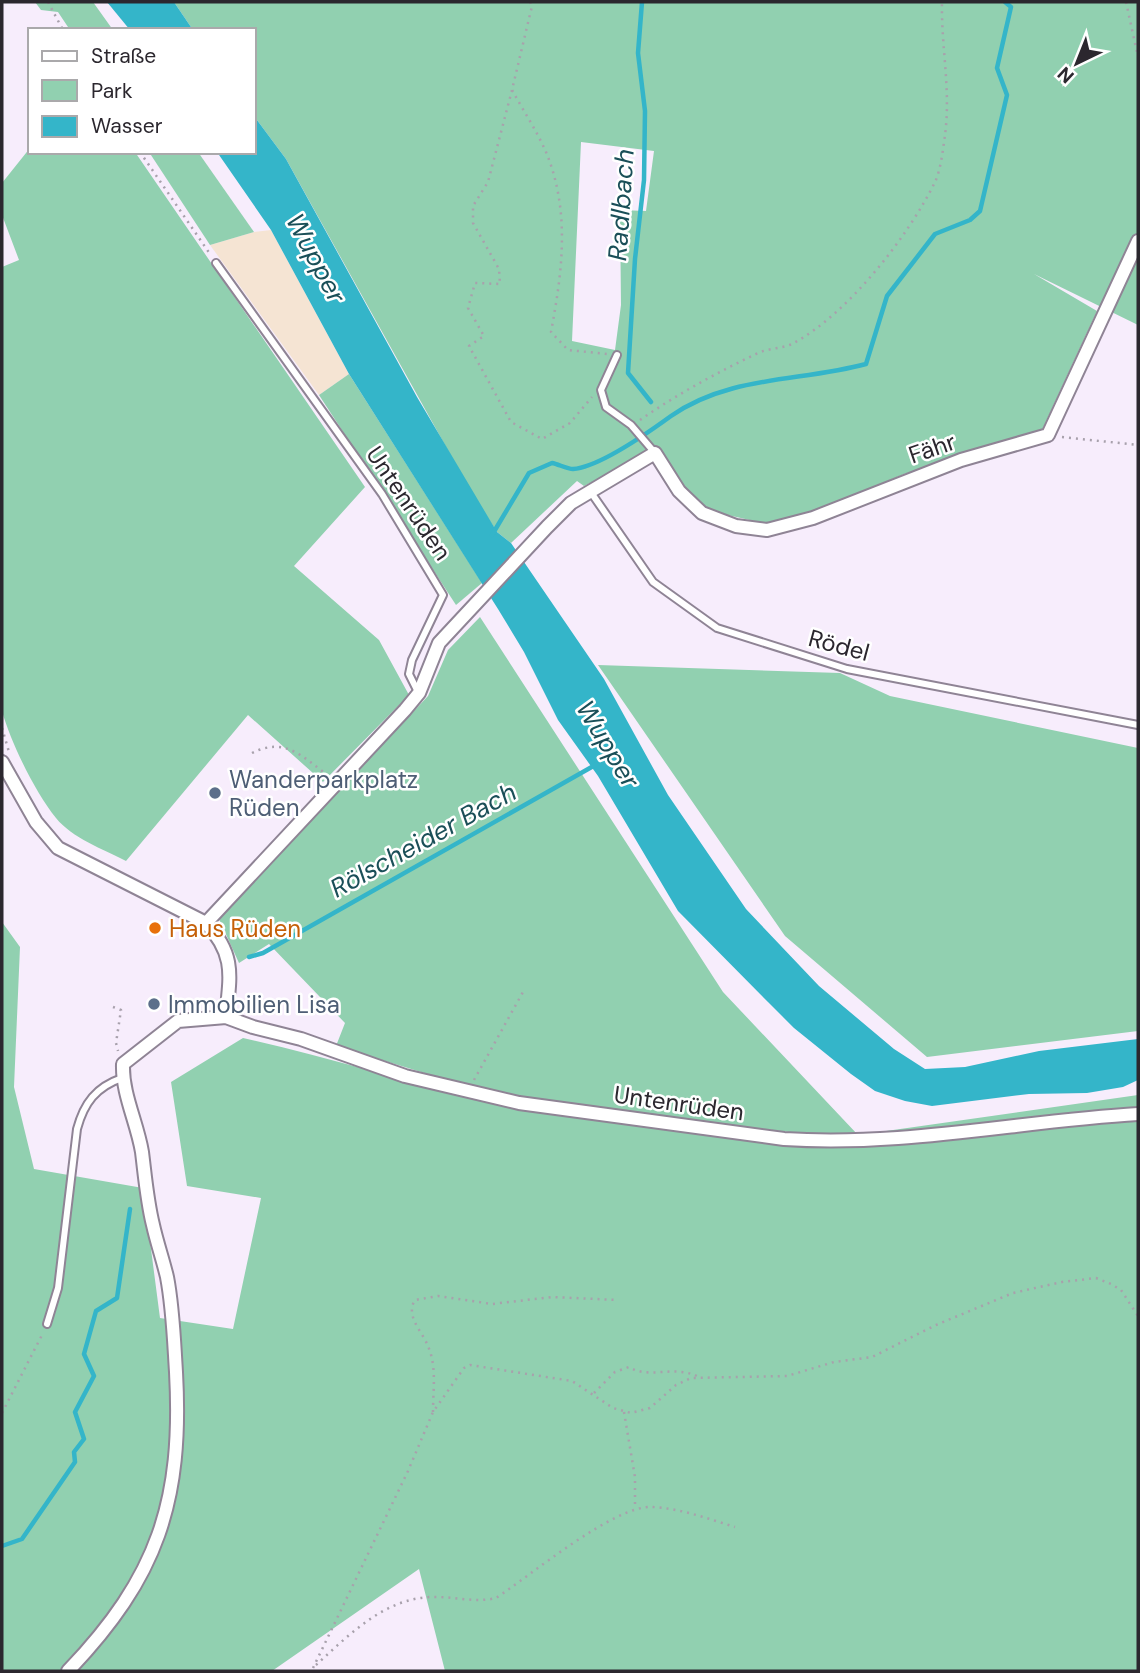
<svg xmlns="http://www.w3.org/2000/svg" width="1140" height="1673" viewBox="0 0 1140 1673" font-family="'DM Sans',sans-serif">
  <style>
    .commercial { fill: #f5e4d3 }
    .green { fill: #91d0b0; fill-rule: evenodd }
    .water { fill: #34b5c9 }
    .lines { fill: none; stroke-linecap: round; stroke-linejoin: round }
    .stream { stroke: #34b5c9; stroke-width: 4.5 }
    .service-casing { stroke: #8f8495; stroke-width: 10 }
    .minor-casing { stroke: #8f8495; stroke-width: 16 }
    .path { stroke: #a8a1ac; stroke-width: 2.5; stroke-dasharray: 2 5; stroke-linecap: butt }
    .service { stroke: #fff; stroke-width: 6 }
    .minor { stroke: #fff; stroke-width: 12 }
    .service-dot { fill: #5c6f8a; stroke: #fff; stroke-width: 2.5 }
    .food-dot { fill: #e8710a; stroke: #fff; stroke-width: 2.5 }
    .labels { text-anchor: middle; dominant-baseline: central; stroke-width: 5; stroke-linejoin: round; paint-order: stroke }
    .street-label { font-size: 24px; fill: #2b272e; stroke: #fff }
    .service-label { font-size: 24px; fill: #4e5e75; stroke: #fff; text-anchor: start }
    .food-label { font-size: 24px; fill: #c56008; stroke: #fff; text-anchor: start }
    .water-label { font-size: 26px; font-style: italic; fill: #1a4f58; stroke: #fff }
  </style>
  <rect width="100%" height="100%" fill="#f7edfc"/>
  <!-- commercial -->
  <polygon class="commercial" points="271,230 349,374 319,395 210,245 254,232"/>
  <!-- green -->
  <g class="green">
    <polygon points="35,2 93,2 113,30 70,30 58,12 41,10"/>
    <path d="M174 2H1138V325L1034 274 1097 311 1042 430 904 474 816 511 772 525 710 511 687 492 655 450 584 486 577 481 511 543 497 532 470 490 286 159 254 116V30H193ZM581 142 654 151 646 211 620 210 621 305 615 350 572 341Z"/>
    <path d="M30 148V152H135L365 487 294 566 379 640 409 695 323 782 248 715 126 861C103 849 72 838 56 818 35 792 11 743 2 711V267L19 260 2 215V183Z"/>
    <polygon points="149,152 198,152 254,232 210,245"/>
    <polygon points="349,374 482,583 456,605 319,395"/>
    <path d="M480 617 723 992 858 1135 1138 1095V1671H445L419 1569 272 1671H2V922L20 947 14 1087 34 1169 143 1188 160 1318 233 1329 261 1198 187 1186 171 1082 243 1038C323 1056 400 1080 480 1098 591 1125 707 1130 822 1136L519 1099 480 1090 336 1046 345 1023 269 944 239 963 219 919 428 696 448 650Z"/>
    <polygon points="598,665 840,673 890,696 1138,748 1138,1031 927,1057 785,936"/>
  </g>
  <!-- water -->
  <g class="water">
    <polygon points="107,2 174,2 193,30 130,30"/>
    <polygon points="254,116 286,159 417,397 497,532 511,543 604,679 668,795 746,909 819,986 894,1049 925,1069 965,1067 1039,1051 1138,1039 1138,1080 1123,1087 1087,1093 1029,1094 932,1106 905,1101 875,1091 851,1074 794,1028 768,1002 678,911 598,776 558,720 524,652 498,609 349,374 271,230 217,152 254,152"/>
  </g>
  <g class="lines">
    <!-- stream -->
    <g class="stream">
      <polyline points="642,2 638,53 645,111 644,180 635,259 628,373 651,402"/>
      <path d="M492 535 529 473 552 463C558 464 567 469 573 469 600 467 649 432 671 416 730 375 800 382 866 364L887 296 935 234 970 220 980 211 1007 95 997 68 1011 7 1005 2"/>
      <polyline points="249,957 263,953 597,764"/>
      <polyline points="2,1546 22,1539 75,1462 74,1452 84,1439 75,1412 94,1376 84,1354 96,1311 117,1298 130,1209"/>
    </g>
    <!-- service casing -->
    <g class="service-casing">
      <g id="service">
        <polyline points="216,263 382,494 443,595 412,660 409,674 418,692"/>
        <polyline points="617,355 601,390 606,407 631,425 655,453"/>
        <polyline points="590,491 653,582 717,628 847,669 1138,725"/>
        <path d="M47 1324 58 1288 77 1129C84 1103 96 1087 122 1078"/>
      </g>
    </g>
    <!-- minor casing -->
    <g class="minor-casing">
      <g id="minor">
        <path d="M2 762 36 822 58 848 206 923C236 955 230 976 226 1017"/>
        <polyline points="206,923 405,710 419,693 439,643 547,527 571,503 655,453 679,491 702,513 736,526 767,530 813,518 961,460 1048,435 1138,241"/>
        <path d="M68 1671C158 1577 183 1501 176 1372 174 1341 173 1308 167 1277 163 1260 157 1243 153 1225 147 1201 145 1176 142 1152 137 1122 122 1094 123 1064L178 1021 226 1017 253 1027 301 1039 405 1076 519 1103 784 1139C904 1147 1019 1121 1138 1114"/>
      </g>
    </g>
    <!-- path -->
    <g class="path">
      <polyline points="48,2 63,30"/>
      <path d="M530 2 532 6 512 90C524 112 539 134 548 157 570 215 562 273 551 332L568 350 607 354"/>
      <polyline points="1126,2 1138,57"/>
      <polyline points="512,90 488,182 473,206 473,223 499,269 500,284 475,283 468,308 484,336 469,346 511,422 542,439 570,423 592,397"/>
      <polyline points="140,152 210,254"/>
      <path d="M640 420C676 395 716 373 756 354 767 348 781 349 792 344 847 315 908 237 935 182 941 169 943 149 945 135 951 90 941 46 942 2"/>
      <polyline points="1062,437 1138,445"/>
      <polyline points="2,728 9,752"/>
      <path d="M252 753C284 737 301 755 326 774"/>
      <polyline points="113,1007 121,1010 116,1043 118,1051"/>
      <polyline points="474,1080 523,992"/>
      <path d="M594 1393 615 1372 629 1367C650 1380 673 1364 699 1377"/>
      <path d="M433 1412C433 1389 437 1367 428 1346 422 1331 405 1316 415 1300L438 1296 492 1304 552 1297 618 1300"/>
      <polyline points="624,1412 635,1477 635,1509"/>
      <polyline points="2,1413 43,1333"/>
      <path d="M316 1665C351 1633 387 1596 436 1597 457 1597 476 1603 496 1598 530 1576 614 1505 652 1507 679 1508 709 1519 735 1527"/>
      <polyline points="313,1668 408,1471 433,1412 464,1368 470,1365 572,1381 613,1408 631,1413 650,1408 676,1385 691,1378 787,1376 834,1362 872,1357 936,1325 1013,1293 1062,1282 1096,1278 1111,1284 1121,1290 1138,1316"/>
    </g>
    <!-- service -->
    <use href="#service" class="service"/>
    <!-- minor -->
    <use href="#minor" class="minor"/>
  </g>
  <!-- markers -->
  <g class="service-dot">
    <circle cx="215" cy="793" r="7"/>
    <circle cx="154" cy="1004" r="7"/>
  </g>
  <circle class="food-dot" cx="155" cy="928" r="7"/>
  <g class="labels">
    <!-- street labels -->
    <g class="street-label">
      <text transform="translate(932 448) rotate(-19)">Fähr</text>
      <text transform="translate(409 503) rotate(56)">Untenrüden</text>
      <text transform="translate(839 645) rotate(15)">Rödel</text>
      <text transform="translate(679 1103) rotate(8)">Untenrüden</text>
    </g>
    <!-- service labels -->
    <g class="service-label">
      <text x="229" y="779">Wanderparkplatz<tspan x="229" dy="28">Rüden</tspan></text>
      <text x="168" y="1004">Immobilien Lisa</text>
    </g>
    <!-- food labels -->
    <g class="food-label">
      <text x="169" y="928">Haus Rüden</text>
    </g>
    <!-- water labels -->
    <g class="water-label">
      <text transform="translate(621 205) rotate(-86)">Radlbach</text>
      <text transform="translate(316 258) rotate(62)">Wupper</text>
      <text transform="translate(608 744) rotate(59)">Wupper</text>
      <text transform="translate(423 840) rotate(-29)">Rölscheider Bach</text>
    </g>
  </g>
  <!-- border -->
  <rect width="1140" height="1673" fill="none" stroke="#2b272e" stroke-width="7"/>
  <!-- legend -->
  <rect x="28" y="28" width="228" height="126" fill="#ffffff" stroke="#aaa9ab" stroke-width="2"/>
  <rect x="42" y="51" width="35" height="10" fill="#ffffff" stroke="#aaa9ab" stroke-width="2"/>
  <text x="91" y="63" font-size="21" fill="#2b272e">Straße</text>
  <rect x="42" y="80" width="35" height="21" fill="#91d0b0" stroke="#aaa9ab" stroke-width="2"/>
  <text x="91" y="98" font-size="21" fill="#2b272e">Park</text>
  <rect x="42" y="116" width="35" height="21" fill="#34b5c9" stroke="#aaa9ab" stroke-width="2"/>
  <text x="91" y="133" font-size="21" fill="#2b272e">Wasser</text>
  <!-- north arrow -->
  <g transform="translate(1077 63) rotate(223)" stroke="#ffffff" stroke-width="5" paint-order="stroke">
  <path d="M0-5L12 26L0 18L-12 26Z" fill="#2b272e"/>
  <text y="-10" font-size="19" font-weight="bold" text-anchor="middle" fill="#2b272e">N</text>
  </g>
</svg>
